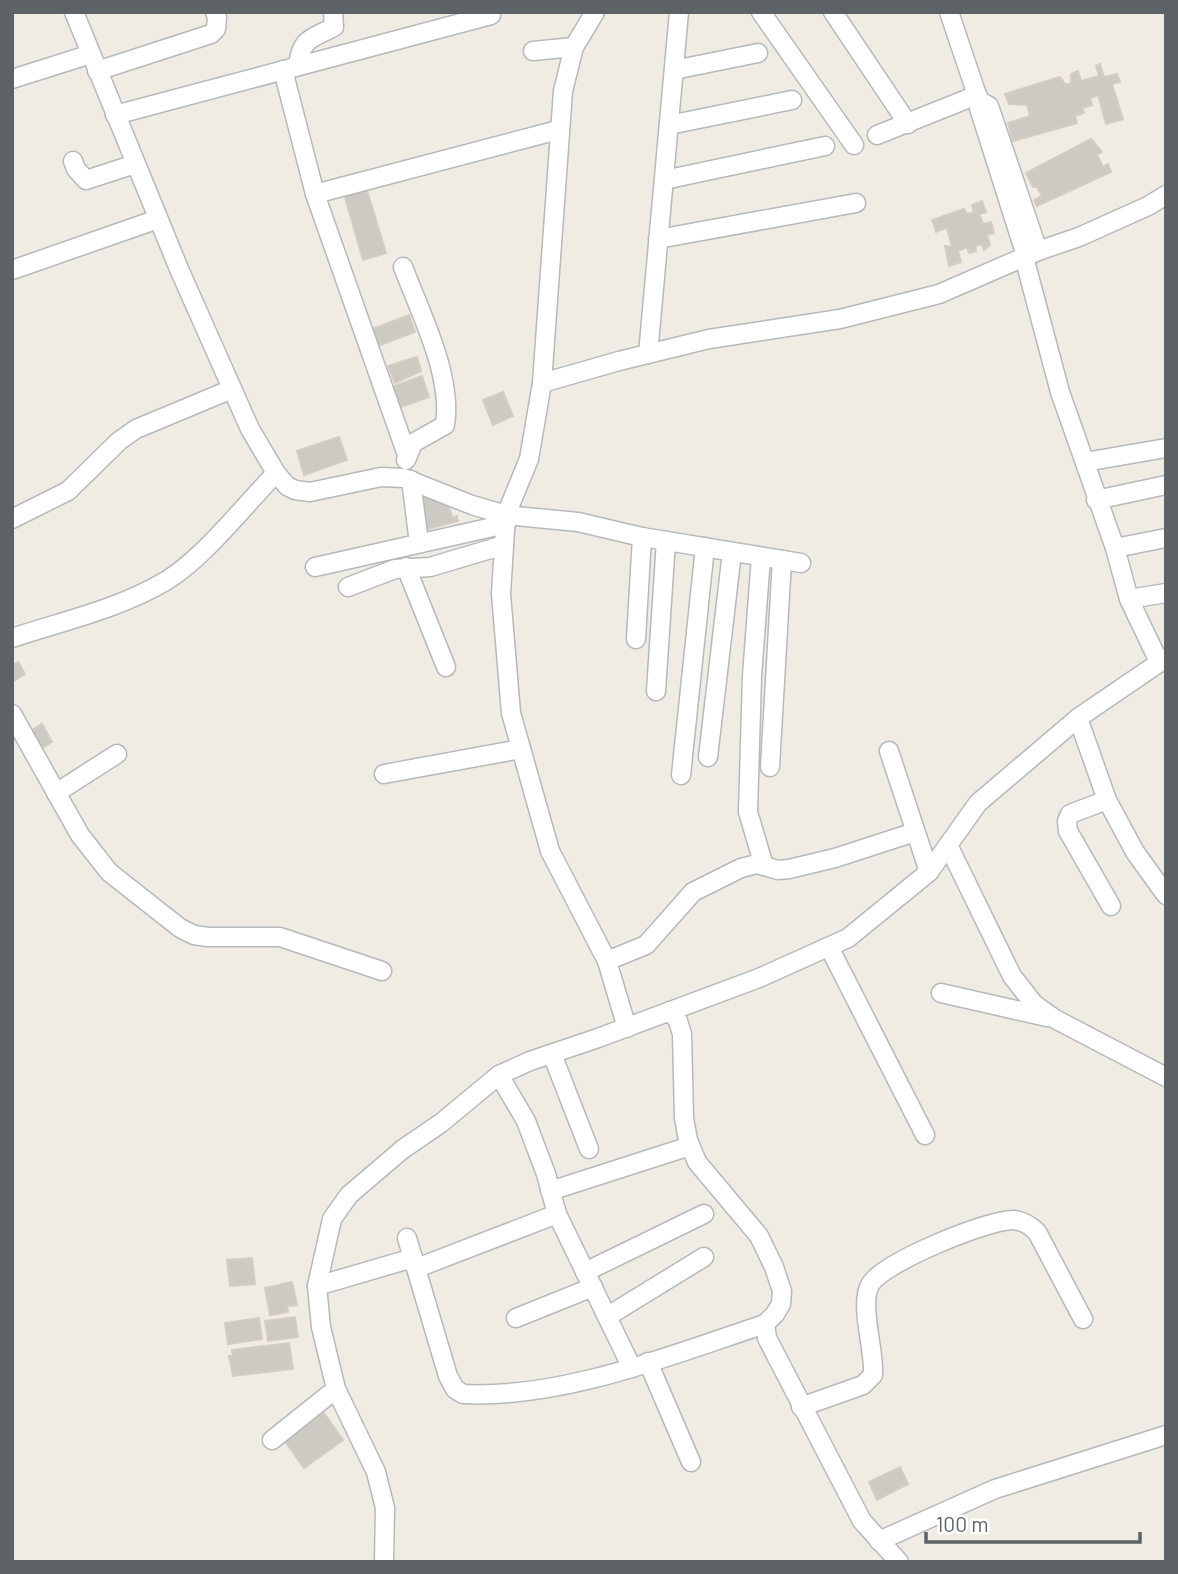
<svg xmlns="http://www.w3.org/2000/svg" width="1178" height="1574" viewBox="0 0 1178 1574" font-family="Barlow,sans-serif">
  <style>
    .building { fill: #cdc9c3; stroke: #d5ccc2; stroke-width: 2 }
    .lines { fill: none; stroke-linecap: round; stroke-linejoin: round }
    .minor-casing { stroke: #b5b9bc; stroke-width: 21 }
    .minor { stroke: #fff; stroke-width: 18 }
  </style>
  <rect width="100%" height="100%" fill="#f0ece4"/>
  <!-- building -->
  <g class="building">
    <path d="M1100,64l4,13 13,-3 3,8 -8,2 11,35 -17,5 -8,-29 -8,3 2,7 -10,3 2,5 -9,3 2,7 -64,18 -5,-18 22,-7 -3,-11 -18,-1 -4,-10 55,-17 5,7h6v-10l7,-3 3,10 18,-5 -3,-10z"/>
    <path d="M1091,139l11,13 -5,3 6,12 5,-3 3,8 -74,34 -3,-6 8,-4 -5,-9h-4l-7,-14z"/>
    <path d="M365,184l21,69 -23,7 -20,-70z"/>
    <path d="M982,201l4,11 -7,2 4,10 8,-2 3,11 -7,2 3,10 -6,5 -2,-6 -7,2 1,5 -7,2 -2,-6 -9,4 3,11 -12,4 -4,-20 7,1 -5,-19 -11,4 -4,-12 32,-11 3,5 7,-2 -2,-7z"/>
    <path d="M409,315l6,17 -37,14 -6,-17z"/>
    <path d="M417,357l4,14 -26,12 -7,-17z"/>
    <path d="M422,376l7,21 -33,12 -8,-21z"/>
    <path d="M503,392l10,24 -20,9 -10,-25z"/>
    <path d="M339,437l8,23 -43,15 -7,-24z"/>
    <path d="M423,493l25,13 5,12 4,-2 1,5 -34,9 -9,-32z"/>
    <path d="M18,662l7,12 -13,8v-17z"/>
    <path d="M42,724l10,18 -17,10 -10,-18z"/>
    <path d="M252,1258l3,26 -25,2 -3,-26z"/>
    <path d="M292,1282l5,23 -10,1 1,6 -18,3 -5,-27z"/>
    <path d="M295,1317l3,20 -30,4 -3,-20z"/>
    <path d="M259,1318l3,21 -34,5 -3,-21z"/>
    <path d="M289,1343l4,26 -60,7 -4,-20h4l-1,-6z"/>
    <path d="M324,1413l19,27 -39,28 -19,-27z"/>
    <path d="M900,1467l8,17 -31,16 -8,-18z"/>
  </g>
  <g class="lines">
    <defs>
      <g id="minor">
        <path d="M74,12l105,257 71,160 26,44 11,13 8,4 15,2 71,-15 23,1 68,27 34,10 72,7 64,15 159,26"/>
        <path d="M595,12l-21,35 -11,44 -21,292 -13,76 -23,56 -5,79 10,119 39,138 57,110 20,67"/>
        <path d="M761,12l93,133"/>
        <path d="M833,12l75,112"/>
        <path d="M949,12l28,83 4,7 8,4 49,145"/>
        <path d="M533,51l41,-4"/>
        <path d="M298,66c3,-28 13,-27 36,-39l-1,-15"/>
        <path d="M283,70l32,124 92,261"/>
        <path d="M674,70l84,-17"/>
        <path d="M97,71l114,-37 5,-5 1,-12 -2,-5"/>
        <path d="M12,79l79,-25"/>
        <path d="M979,108l47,148"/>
        <path d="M115,115l376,-100"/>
        <path d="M669,125l123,-25"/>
        <path d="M877,135l100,-40"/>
        <path d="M73,161l3,8 10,11 49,-16"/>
        <path d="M664,180l161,-34"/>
        <path d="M315,194l243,-64"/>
        <path d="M658,239l198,-36"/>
        <path d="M1024,257l36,135 55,156 14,51 30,63"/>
        <path d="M403,267c17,45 50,109 42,158l-32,18 -7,17"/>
        <path d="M12,270l146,-51"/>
        <path d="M648,354l31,-342"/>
        <path d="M542,383l77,-22 90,-22 131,-20 99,-25 99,-43 41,-14 69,-31 18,-11"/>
        <path d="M1085,462l81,-14"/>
        <path d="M411,480l8,63"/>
        <path d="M1096,500l70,-15"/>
        <path d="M12,519l56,-28 51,-50 17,-12 96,-40"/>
        <path d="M1115,548l51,-10"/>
        <path d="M761,557l-9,119 -4,136 16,54"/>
        <path d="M315,567l191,-43"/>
        <path d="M406,567l40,100"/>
        <path d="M348,587l47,-18 35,-2 74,-22"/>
        <path d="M1129,599l37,-6"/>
        <path d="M12,638c51,-17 106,-29 152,-56 38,-22 80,-76 112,-109"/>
        <path d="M636,639l6,-102"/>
        <path d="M656,691l10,-150"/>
        <path d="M12,714l68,121 29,37 71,56 14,7 14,2h72l102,34"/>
        <path d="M1078,718l29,82 28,52 31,43"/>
        <path d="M889,751l40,121"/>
        <path d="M708,757l24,-205"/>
        <path d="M770,767l12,-207"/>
        <path d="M384,774l137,-25"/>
        <path d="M681,775l24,-228"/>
        <path d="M56,793l61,-39"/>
        <path d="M1107,800l-37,14 -3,7 1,10 43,75"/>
        <path d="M948,845l64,131 22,28 21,15 111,58"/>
        <path d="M829,947l96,188"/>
        <path d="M607,961l39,-16 47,-53 48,-24 16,-4 21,6 11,-1 46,-11 80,-26"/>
        <path d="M941,993l106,24"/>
        <path d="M670,1011l8,10 4,13 2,84 4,22 9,22 62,74 15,31 8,24 -1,13 -6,10 -10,10 2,14 95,183 37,41"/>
        <path d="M552,1054l37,95"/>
        <path d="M499,1075l27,46 20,53 11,40 75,154"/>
        <path d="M550,1191l140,-45"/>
        <path d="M407,1238l41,138 7,13 8,5c100,5 208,-39 302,-70"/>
        <path d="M417,1268l140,-54"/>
        <path d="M585,1272l119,-58"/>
        <path d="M317,1286l96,-28"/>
        <path d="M608,1316l96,-59"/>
        <path d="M516,1318l77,-31"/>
        <path d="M648,1362l43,100"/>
        <path d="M801,1407l62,-22 10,-10c2,-24 -14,-70 -3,-90 11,-22 119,-66 144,-65 10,1 16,5 23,12l46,87"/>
        <path d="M272,1440l64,-51"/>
        <path d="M879,1541l116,-52 171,-54"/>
        <path d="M384,1562l1,-54 -9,-36 -40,-83 -15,-62 -4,-41 15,-67 17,-24 54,-46 38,-26 58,-48 31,-14 68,-23 161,-60 89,-40 81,-66 49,-69 100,-85 88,-60"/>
      </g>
    </defs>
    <!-- minor casing -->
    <use href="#minor" class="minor-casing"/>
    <!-- minor -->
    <use href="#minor" class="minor"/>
  </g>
  <!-- border -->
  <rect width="1178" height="1574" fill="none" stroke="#5c6266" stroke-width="28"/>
  <!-- scale -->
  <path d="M926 1532v10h214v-10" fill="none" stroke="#5c6266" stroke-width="3.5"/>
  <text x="936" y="1532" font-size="21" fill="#5c6266" stroke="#ffffff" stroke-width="5" paint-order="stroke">100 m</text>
</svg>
